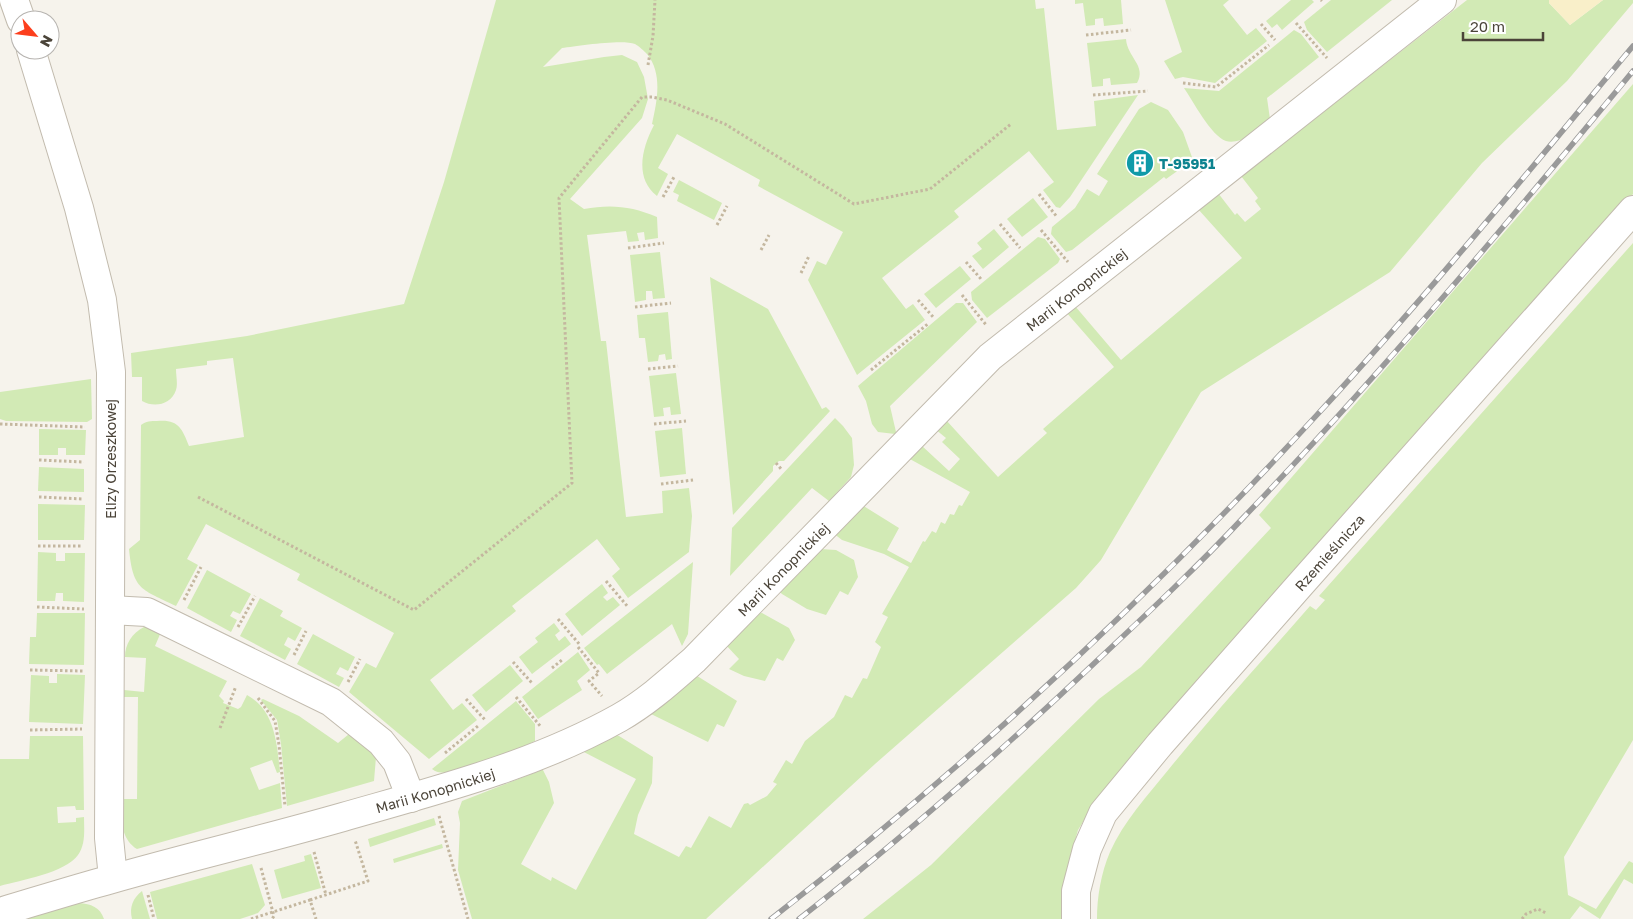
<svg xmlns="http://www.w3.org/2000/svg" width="1633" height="919" viewBox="0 0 1633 919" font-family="'Golos Text',sans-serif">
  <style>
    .green { fill: #d2eab5 }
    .sand { fill: #f9efc9 }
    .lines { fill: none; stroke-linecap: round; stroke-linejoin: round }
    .minor-casing { stroke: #c2bbae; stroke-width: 30 }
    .path { stroke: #c4b79f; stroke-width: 3; stroke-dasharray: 2.5 2.5; stroke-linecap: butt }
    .minor { stroke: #fff; stroke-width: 28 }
    .rail-casing { stroke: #9a9a9a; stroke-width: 5.5 }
    .rail { stroke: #fff; stroke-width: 4; stroke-dasharray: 11; stroke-linecap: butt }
    .labels { text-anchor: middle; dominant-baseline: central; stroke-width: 4.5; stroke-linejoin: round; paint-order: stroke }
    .culture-label { font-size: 14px; font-weight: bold; fill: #0d838f; stroke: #fff; text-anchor: start }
    .street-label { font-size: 14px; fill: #4b4439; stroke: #fff }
  </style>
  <rect width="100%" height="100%" fill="#f6f3ec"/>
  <!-- green -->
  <g class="green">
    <path d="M496,0h539l1,9 8,-1 13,122 39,-4 -2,-25 44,-6 -68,102 -10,11 -4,-1 -13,-17 11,-8 -25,-31 -75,60 5,6 -77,61 24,31 7,-5 12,16 -68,55 -49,-95 9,-19 9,4 17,-33 -85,-46 2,-6 -83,-46 -19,34 10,6 -11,22c-23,-18 -15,-48 -3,-71l-2,-1c5,-23 11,-50 -5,-70 -3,-3 -8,-8 -12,-10 -13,-5 -57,2 -73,4l-19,19 61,-10 18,-2 15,7 7,15 4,22 -6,19 -72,81 14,10c26,-5 48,-3 73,8l1,21 -13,2 -1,-8 -7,1 2,8 -11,1 -2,-11 -39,4 14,106h5l20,176 37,-4 -1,-22 27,-3 3,28 -3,36 -61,46 -16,-22 8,-7 -23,-30 -85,67 4,5 -86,69 23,30 9,-7 15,17 -48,39 -80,-67 17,-29 10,5 18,-35 -97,-53 3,-6 -94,-50 -19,35 11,6 -22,41c-34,-17 -43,-15 -47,-57l11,-9 1,-115c5,-4 10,-4 16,-4 21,-2 25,7 32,25l55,-9 -11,-79 -26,3v4l-31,4c0,7 2,15 0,21 -5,15 -22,18 -34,11v-24h-10l-1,-24 116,-17 157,-32 40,-122z"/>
    <path d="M1075,0h46l2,24 -19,2 -1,-8 -8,1v6l-9,1 -3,-23 -8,1z"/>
    <path d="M1165,0h64l-6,5 24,30 9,-7 11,13 -52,42 -32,-6 -8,2 -11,-18 18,-9z"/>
    <path d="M1291,0h21l2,2 -32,28 -5,-6 -5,4 -6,-7z"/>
    <path d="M1331,0h61l-65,52 -20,-22 -3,-8z"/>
    <path d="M1467,0h82v3l21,22 33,-25h30v3l-66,78 -85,82 -92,109 -189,120 -100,168 -25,28 -201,176 -169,155h-234l-14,-49 2,-47 -2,-11 4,-11 77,-30 3,-3 7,14 5,21 -33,61 30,17 1,-4 24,13 60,-111 -56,-29 32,-17 7,3 34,21 -1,26 -14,32 -4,19 45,23 7,-11 5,2 18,-32 22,12 13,-24 4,-1 2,2 17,-9 10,-12 -4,-2 13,-22 6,4 13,-23 29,-24 11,-22 7,3 11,-20 4,1 14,-32 -6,-5 13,-25 -6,-3 27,-47 -25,-13 -42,-14 -9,-7 29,-28 37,23 -12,22 24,13 12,-22 2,1 7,-11 4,2 5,-11 4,2 5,-10 4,1 5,-10 3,1 8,-14 -62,-34 13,-13 28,26 11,-12 -18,-17 4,-4 -11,-9 11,-9 52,57 49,-44 -4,-4 71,-62 -48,-55 9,-6 46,54 121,-102 -44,-49 20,-16 17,22 2,-2 8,9 16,-13 -6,-8 3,-3 -17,-22z"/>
    <path d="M1294,30l7,4 18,23 -52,41 3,21c-7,6 -14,14 -21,18 -7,3 -16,6 -23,4 -15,-5 -33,-40 -42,-53l35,3z"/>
    <path d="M1126,39c1,18 21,27 11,44l-26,2 -1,-7 -7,1v7l-11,1 -5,-44z"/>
    <path d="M1633,84v110l-533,600 -22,36 -15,54 -2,35h-198l68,-54 168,-166 42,-32 130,-139 -12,-13z"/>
    <path d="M1151,102l17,8 15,22 10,28 -27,19 -2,-2 -92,73 -6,2 -15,-18 1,-7 23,-19 12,-19 12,7 9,-15 -11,-7 42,-65z"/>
    <path d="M679,180l43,23 -8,17 -37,-19 2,-6 -6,-3z"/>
    <path d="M1033,198l15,19 -26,20 -15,-18z"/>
    <path d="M994,229l15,18 -26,22 -11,-13 10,-7 -5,-6z"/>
    <path d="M1038,237l7,2 15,20 -2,4 -71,55 -15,-18 -1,-8z"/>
    <path d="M1633,243v497l-69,117 4,38 28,14 33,-48 4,2v21l-9,-5 -24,40 -20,-13 -10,13h-473c0,-22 4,-46 13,-67 13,-30 38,-57 59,-83 45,-56 94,-109 141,-163l6,4 9,-10 -6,-4z"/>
    <path d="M660,252l5,46 -12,1 -1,-8h-6v9l-11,2 -5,-47z"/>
    <path d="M960,266l11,13 -35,29 -12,-14z"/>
    <path d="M710,277l58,32 54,100 4,-2 4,4 -46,50h-5l-6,5v5l-40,44z"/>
    <path d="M956,303h7l14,19 -87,84 6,26 -1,2 -17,-2 -6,-8 -6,-23 -8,-15z"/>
    <path d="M668,312l4,47 -6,1 -1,-6 -6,1 -1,6 -10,1 -3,-24h-6l-2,-23z"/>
    <path d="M676,373l5,41 -10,1 -1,-8 -7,1 1,8 -10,1 -5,-41z"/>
    <path d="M91,379l1,40 -5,3 -81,-1 -6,-2v-27z"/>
    <path d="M835,418l8,8 9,12 2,27 -3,12 -22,24 -17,-13 -82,88 2,-48z"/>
    <path d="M682,428l4,46 -26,3 -5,-46z"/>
    <path d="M39,429l47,1 -1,25h-19v-7h-8v7h-19z"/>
    <path d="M39,467l45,2v23l-46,-1z"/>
    <path d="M38,504l47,1 -1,35h-46z"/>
    <path d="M820,549l16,1 18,10 4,17 -10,18 -8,-4 -14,24 -19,-6 -25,-15 -3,-3z"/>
    <path d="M38,552l18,1v8h9v-8h20l-1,49 -21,-1v-8h-7l-1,8h-18z"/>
    <path d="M693,562l-5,72 -6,12 -10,-22 -65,50 -8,-10 -2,1 -13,-17z"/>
    <path d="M207,570l44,24 -11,20 -7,-3 -3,5 7,4 -6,12 -44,-24z"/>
    <path d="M602,584l6,9 -5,4 4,4 6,-4 7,8 -38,31 -17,-22z"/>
    <path d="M260,598l23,13 -3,5 22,12 -7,13 -7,-4 -4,8 7,4 -6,11 -45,-24z"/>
    <path d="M37,613h48l-1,52 -55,-1 1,-27h6z"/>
    <path d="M762,613l27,15 6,12 -12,21 -6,-3 -12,23 -21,-5 -15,-7 10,-10 -14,-15 29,-30z"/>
    <path d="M554,623l6,8 -5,4 4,6 6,-5 6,8 -39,30 -13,-17 19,-15 -3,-4z"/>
    <path d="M144,627h7l10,5 -6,14 72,35 -8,15 5,5 -1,2 15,6 3,-2 6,-12c28,15 30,49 33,77l-3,1 -5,-13 -22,8 9,22 21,-7 2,25 -145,41c-18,-12 -15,-31 -15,-50h15l1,-102h-15l-3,-4 4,-3 20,2 2,-34 -21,-1c0,-13 7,-24 19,-30z"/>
    <path d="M313,634l42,23 -7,14 -8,-4 -4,7 8,4 -5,9 -42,-23z"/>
    <path d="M578,652l12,18 -13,11 5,9 -44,29 -16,-22z"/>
    <path d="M510,665l13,16 -37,31 -14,-17z"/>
    <path d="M57,674l28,1 -2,49 -54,-2 2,-47 18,1v7h8z"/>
    <path d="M694,674l43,27 -13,26 -7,-3 -9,18 -57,-28 19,-16z"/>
    <path d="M263,699l36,17 39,27 16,-13 22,27 -2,24 -87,25 -6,-62 -4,-24 -16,-20z"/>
    <path d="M516,701l19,23v17c-19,9 -86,43 -103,28z"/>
    <path d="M30,736h53l1,74h-8l-1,-4 -18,1 1,16 18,-1v-4l8,-1c0,12 2,27 -6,38 -13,18 -57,25 -78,31v-127h29z"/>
    <path d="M434,818l2,7 -66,22 -2,-8z"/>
    <path d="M442,844l1,4 -49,15 -1,-4z"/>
    <path d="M311,854l10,34 -39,11 -8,-29 31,-9 -1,-5z"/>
    <path d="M252,864l13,41 -7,8 -18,6h-83l-7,-27z"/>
    <path d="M142,891l8,28h-18c-3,-12 1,-21 10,-28z"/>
    <path d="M79,903c12,1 21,4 25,16h-80z"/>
  </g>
  <!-- sand -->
  <path class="sand" d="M1549,0h54l-33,25 -21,-22z"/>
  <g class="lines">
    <defs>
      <g id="minor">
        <path d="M14,0l7,20"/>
        <path d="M31,50l48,158 23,92 9,72 -2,466 4,40"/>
        <path d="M110,610l37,2 184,90 50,40 16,20 14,36"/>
        <path id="s1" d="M0,912c37,-11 75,-23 112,-33 77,-22 154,-40 231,-62 94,-27 190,-51 276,-99 28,-16 51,-37 75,-58l296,-303 452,-357"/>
        <path id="s2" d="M1076,919v-28l11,-42 16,-36 57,-69 139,-158 334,-376"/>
      </g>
    </defs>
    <!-- minor casing -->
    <use href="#minor" class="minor-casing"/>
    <!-- path -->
    <g class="path">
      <path d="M1321,0l1,1"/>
      <path d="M1296,23l31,35"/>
      <path d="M1261,24l14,16"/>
      <path d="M1086,35l45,-5"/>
      <path d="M648,65l5,-29 2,-36"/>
      <path d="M1183,83l33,4 53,-42"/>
      <path d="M1093,95l55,-4"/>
      <path d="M1039,194l18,23"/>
      <path d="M663,197l11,-20"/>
      <path d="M1000,224l20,24"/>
      <path d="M717,225l10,-19"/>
      <path d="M1041,230l27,32"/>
      <path d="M628,248l36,-5"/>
      <path d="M761,250l8,-15"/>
      <path d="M966,262l15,17"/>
      <path d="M801,273l8,-17"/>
      <path d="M962,295l25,31"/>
      <path d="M918,300l16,18"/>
      <path d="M635,307l36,-4"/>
      <path d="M648,369l30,-3"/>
      <path d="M871,370l58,-47"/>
      <path d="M0,424l85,3"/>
      <path d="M654,424l32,-3"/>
      <path d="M39,460l45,2"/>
      <path d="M776,463l6,7"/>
      <path d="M661,484l32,-4"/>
      <path d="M39,497l44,2"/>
      <path d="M198,497l216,113 158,-127 -13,-285 83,-101h10l15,3 58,24 129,80 76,-15 81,-65"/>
      <path d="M38,546h44"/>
      <path d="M606,581l22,26"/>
      <path d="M184,600l17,-33"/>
      <path d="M37,607l47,2"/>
      <path d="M558,619l22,26"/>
      <path d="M238,627l17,-31"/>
      <path d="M578,647l21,26 -10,8 13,15"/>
      <path d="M294,655l12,-24"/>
      <path d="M513,662l19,21"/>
      <path d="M552,668l10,-8"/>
      <path d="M30,670l53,1"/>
      <path d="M348,682l12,-23"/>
      <path d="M516,697l25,30"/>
      <path d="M258,698l17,23 4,24 6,61"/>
      <path d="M466,699l20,22"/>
      <path d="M220,728l16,-42"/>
      <path d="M30,730l52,-1"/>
      <path d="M445,753l33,-27"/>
      <path d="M439,816l29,103"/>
      <path d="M314,852l12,43"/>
      <path d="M261,868l13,48 -2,3"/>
      <path d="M148,895l6,24"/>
      <path d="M310,900l58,-19 -13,-41"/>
      <path d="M251,919l59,-19 6,19"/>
      <path d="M1522,919l4,-5 12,-5 8,4"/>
    </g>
    <!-- minor -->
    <use href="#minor" class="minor"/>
    <defs>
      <g id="rail">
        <path d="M771,919c195,-152 377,-320 544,-502 111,-120 214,-246 318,-371"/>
        <path d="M799,919c105,-82 206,-171 303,-263 48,-45 96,-90 141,-138 137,-143 264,-294 390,-447"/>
      </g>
    </defs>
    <!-- rail casing -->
    <use href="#rail" class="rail-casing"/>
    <!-- rail -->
    <use href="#rail" class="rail"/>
  </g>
  <!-- icons -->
  <defs>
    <symbol id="building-disc" viewBox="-11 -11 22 22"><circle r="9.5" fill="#0f9aa8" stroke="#fff"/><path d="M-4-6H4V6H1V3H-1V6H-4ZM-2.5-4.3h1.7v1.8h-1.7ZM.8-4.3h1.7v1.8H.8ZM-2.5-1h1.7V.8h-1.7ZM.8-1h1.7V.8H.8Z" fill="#fff"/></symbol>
  </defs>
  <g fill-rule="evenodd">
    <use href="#building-disc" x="1124" y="147" width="32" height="32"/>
  </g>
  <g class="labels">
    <!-- culture labels -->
    <g class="culture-label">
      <text x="1159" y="163">T-95951</text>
    </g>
    <!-- street labels -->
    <g class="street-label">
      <text stroke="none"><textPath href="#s1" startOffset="1278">Marii Konopnickiej</textPath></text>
      <text transform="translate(110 459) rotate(-90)">Elizy Orzeszkowej</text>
      <text stroke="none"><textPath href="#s2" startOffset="456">Rzemieślnicza</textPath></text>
      <text stroke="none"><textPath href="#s1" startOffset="872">Marii Konopnickiej</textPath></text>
      <text stroke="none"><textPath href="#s1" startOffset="452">Marii Konopnickiej</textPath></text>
    </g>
  </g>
  <!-- north arrow -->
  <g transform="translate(35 35) rotate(118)"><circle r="24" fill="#ffffff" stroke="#b7b4b0"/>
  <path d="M0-4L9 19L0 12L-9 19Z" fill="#fc3f1d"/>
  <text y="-8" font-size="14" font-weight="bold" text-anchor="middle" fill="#4b4439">N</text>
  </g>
  <!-- scale -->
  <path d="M1463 32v8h80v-8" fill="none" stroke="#4b4439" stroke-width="2.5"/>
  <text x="1470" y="32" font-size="15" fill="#4b4439" stroke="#ffffff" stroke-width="4" paint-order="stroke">20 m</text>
</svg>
